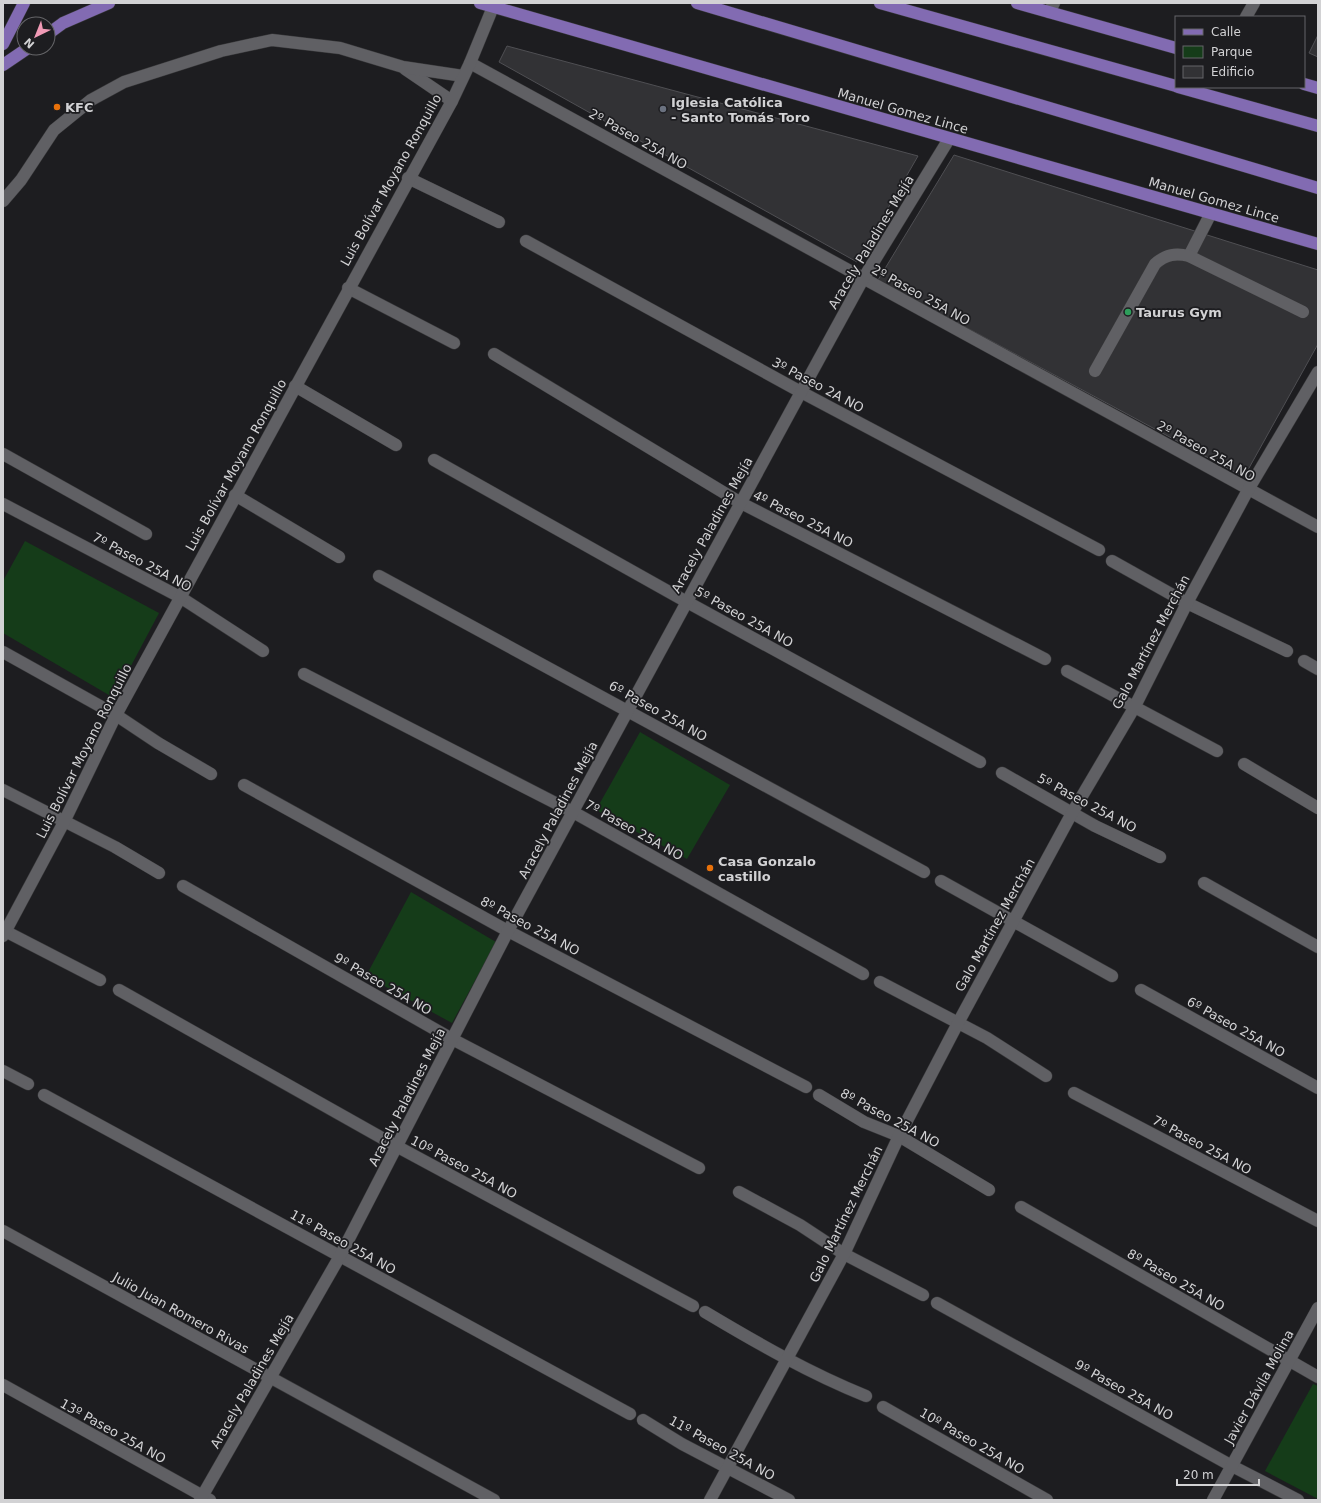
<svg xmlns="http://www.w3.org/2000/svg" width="1321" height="1503" viewBox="0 0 1321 1503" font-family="'DejaVu Sans',sans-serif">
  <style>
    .green { fill: #153c19 }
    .building { fill: #323235; stroke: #4f4f53 }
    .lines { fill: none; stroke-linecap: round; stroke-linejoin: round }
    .minor-casing { stroke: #38383a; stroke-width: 13 }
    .major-casing { stroke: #38383a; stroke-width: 13 }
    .minor { stroke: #606064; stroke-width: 12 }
    .major { stroke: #826bb2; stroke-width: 12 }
    .food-dot { fill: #e8710a; stroke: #1d1d20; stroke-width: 1.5 }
    .worship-dot { fill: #6b7280; stroke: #1d1d20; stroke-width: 1.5 }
    .leisure-dot { fill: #2e9e5b; stroke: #1d1d20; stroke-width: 1.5 }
    .labels { text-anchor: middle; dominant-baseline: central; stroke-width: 3.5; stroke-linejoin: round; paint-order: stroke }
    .poi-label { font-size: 13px; font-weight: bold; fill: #d2d2d4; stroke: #1d1d20; text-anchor: start }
    .street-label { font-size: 13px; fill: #d2d2d4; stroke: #1d1d20 }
  </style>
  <rect width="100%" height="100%" fill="#1d1d20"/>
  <!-- green -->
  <g class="green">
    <path d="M25,541l134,72 -45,85 -111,-65v-52z"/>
    <path d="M640,732l90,53 -43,74 -91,-49z"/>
    <path d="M411,892l85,50 -44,81 -86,-47z"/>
    <path d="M1313,1384l5,2v113l-53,-28z"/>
  </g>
  <!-- building -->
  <g class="building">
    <path d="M1318,35v22l-9,-4z"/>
    <path d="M507,46l411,110 -61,106 -358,-200z"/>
    <path d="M954,155l364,115v74l-74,133 -366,-197z"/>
  </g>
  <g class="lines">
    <defs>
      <g id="minor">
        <path d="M1049,12l5,-9"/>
        <path d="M1246,17l8,-14"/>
        <path d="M470,63l848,464"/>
        <path d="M405,69l47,32"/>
        <path d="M408,178l91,44"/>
        <path d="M3,201l18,-21 33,-50 37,-30 33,-18 97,-31 51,-11 68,8 63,19 60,9"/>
        <path d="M526,241l275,151 298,158"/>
        <path d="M1189,256l22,-43"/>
        <path d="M348,288l106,55"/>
        <path d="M494,354l247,149 304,156"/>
        <path d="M1095,371l60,-107c11,-10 21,-11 34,-8l114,56"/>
        <path d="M295,386l101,59"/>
        <path d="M3,454l143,80"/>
        <path d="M434,460l253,142 293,160"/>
        <path d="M235,495l104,62"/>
        <path d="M3,504l177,93 83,54"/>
        <path d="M1112,561l75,42 100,48"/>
        <path d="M379,576l545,296"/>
        <path d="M3,652l113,63 42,28 53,31"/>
        <path d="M1304,661l14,8"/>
        <path d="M1067,671l150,80"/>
        <path d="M304,674l269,138 290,162"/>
        <path d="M1244,764l74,44"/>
        <path d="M1002,773l93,53 65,31"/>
        <path d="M244,785l264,146 298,156"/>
        <path d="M3,790l112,57 44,26"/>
        <path d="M941,881l171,95"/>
        <path d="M1204,883l114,64"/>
        <path d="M183,886l269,153 247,129"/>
        <path d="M3,930l97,50"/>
        <path d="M3,936l61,-114 52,-107 336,-614 18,-38 23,-56"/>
        <path d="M880,982l107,56 59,38"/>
        <path d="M119,990l279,157 295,159"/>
        <path d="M1141,990l177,98"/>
        <path d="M3,1071l25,13"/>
        <path d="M1074,1093l244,128"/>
        <path d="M44,1095l586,319"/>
        <path d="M819,1095l45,27 35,14 90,54"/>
        <path d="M739,1192l61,33 44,29 79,41"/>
        <path d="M1021,1207l297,170"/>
        <path d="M3,1231l491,269"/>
        <path d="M937,1303l295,163 66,34"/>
        <path d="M705,1312c52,31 104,61 161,84"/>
        <path d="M3,1385l207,115"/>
        <path d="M883,1407l164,93"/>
        <path d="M643,1420l39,24 107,56"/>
        <path d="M200,1500l140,-244 168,-325 293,-539 62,-113 86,-140"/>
        <path d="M710,1500l134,-246 55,-118 59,-113 114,-210 62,-105 53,-105 61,-113 70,-118"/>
        <path d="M1213,1500l105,-192"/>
      </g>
      <g id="major">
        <path d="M480,3l838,241"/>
        <path d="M697,3l621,185"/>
        <path d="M880,3l296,83"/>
        <path d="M1017,3l159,45"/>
        <path d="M48,34l15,-11 46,-20"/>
        <path d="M3,44l21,-41"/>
        <path d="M3,65l25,-17"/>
        <path d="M1304,84l14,4"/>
        <path d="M1178,87l140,39"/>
      </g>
    </defs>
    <!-- minor casing -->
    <use href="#minor" class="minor-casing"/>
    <!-- major casing -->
    <use href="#major" class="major-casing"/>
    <!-- minor -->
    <use href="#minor" class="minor"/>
    <!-- major -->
    <use href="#major" class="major"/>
  </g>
  <!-- markers -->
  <g class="food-dot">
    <circle cx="57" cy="107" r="4"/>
    <circle cx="710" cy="868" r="4"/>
  </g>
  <circle class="worship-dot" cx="663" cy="109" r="4"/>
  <circle class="leisure-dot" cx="1128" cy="312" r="4"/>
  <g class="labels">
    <!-- poi labels -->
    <g class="poi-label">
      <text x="671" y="102">Iglesia Católica<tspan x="671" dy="15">- Santo Tomás Toro</tspan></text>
      <text x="65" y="107">KFC</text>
      <text x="1136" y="312">Taurus Gym</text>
      <text x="718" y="861">Casa Gonzalo<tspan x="718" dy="15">castillo</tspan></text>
    </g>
    <!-- street labels -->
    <g class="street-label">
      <text transform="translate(903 111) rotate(16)">Manuel Gomez Lince</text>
      <text transform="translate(638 139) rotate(29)">2º Paseo 25A NO</text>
      <text transform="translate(391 180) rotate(-61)">Luis Bolívar Moyano Ronquillo</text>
      <text transform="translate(1214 200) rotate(16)">Manuel Gomez Lince</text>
      <text transform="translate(871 242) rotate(-59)">Aracely Paladines Mejía</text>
      <text transform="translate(921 295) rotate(29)">2º Paseo 25A NO</text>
      <text transform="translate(818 385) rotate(28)">3º Paseo 2A NO</text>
      <text transform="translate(1206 451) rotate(29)">2º Paseo 25A NO</text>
      <text transform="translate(236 465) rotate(-61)">Luis Bolívar Moyano Ronquillo</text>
      <text transform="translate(803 519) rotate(27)">4º Paseo 25A NO</text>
      <text transform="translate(712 525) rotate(-61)">Aracely Paladines Mejía</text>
      <text transform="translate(142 562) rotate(28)">7º Paseo 25A NO</text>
      <text transform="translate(744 617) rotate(29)">5º Paseo 25A NO</text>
      <text transform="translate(1151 642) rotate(-62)">Galo Martínez Merchán</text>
      <text transform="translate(658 711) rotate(29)">6º Paseo 25A NO</text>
      <text transform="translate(84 751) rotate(-63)">Luis Bolívar Moyano Ronquillo</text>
      <text transform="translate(1087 803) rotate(28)">5º Paseo 25A NO</text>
      <text transform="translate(558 810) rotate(-62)">Aracely Paladines Mejía</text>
      <text transform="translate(634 830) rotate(29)">7º Paseo 25A NO</text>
      <text transform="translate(995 925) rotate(-61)">Galo Martínez Merchán</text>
      <text transform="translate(530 926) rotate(28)">8º Paseo 25A NO</text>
      <text transform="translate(383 984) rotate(30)">9º Paseo 25A NO</text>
      <text transform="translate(1236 1027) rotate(29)">6º Paseo 25A NO</text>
      <text transform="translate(407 1097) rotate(-63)">Aracely Paladines Mejía</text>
      <text transform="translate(890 1118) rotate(28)">8º Paseo 25A NO</text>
      <text transform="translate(1202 1145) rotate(28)">7º Paseo 25A NO</text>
      <text transform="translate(464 1167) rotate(28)">10º Paseo 25A NO</text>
      <text transform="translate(846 1214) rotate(-64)">Galo Martínez Merchán</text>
      <text transform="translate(343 1242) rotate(29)">11º Paseo 25A NO</text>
      <text transform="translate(1176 1280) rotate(30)">8º Paseo 25A NO</text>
      <text transform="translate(181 1313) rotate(29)">Julio Juan Romero Rivas</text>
      <text transform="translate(252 1381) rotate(-60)">Aracely Paladines Mejía</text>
      <text transform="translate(1259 1387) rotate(-61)">Javier Dávila Molina</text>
      <text transform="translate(1124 1390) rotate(29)">9º Paseo 25A NO</text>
      <text transform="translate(113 1431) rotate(29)">13º Paseo 25A NO</text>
      <text transform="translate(972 1441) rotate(30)">10º Paseo 25A NO</text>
      <text transform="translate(722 1448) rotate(29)">11º Paseo 25A NO</text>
    </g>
  </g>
  <!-- border -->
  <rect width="1321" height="1503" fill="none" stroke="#d2d2d4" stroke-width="8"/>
  <!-- legend -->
  <rect x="1175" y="16" width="130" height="72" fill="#1d1d20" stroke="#656568"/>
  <rect x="1183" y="29" width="20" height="6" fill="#826bb2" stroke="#656568"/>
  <text x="1211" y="36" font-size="12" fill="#d2d2d4">Calle</text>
  <rect x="1183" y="46" width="20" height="12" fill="#153c19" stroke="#656568"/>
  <text x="1211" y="56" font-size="12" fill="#d2d2d4">Parque</text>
  <rect x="1183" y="66" width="20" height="12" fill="#323235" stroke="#656568"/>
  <text x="1211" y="76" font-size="12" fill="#d2d2d4">Edificio</text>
  <!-- north arrow -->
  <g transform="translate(36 36) rotate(223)"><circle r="19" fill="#1d1d20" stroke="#656568"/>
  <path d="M0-3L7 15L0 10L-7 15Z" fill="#f09ab5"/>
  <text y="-6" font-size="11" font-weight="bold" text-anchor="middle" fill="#d2d2d4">N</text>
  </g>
  <!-- scale -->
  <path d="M1177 1479v6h82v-6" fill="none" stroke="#d2d2d4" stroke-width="2"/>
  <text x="1183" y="1479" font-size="12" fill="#d2d2d4" stroke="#1d1d20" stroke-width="3" paint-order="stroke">20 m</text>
</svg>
